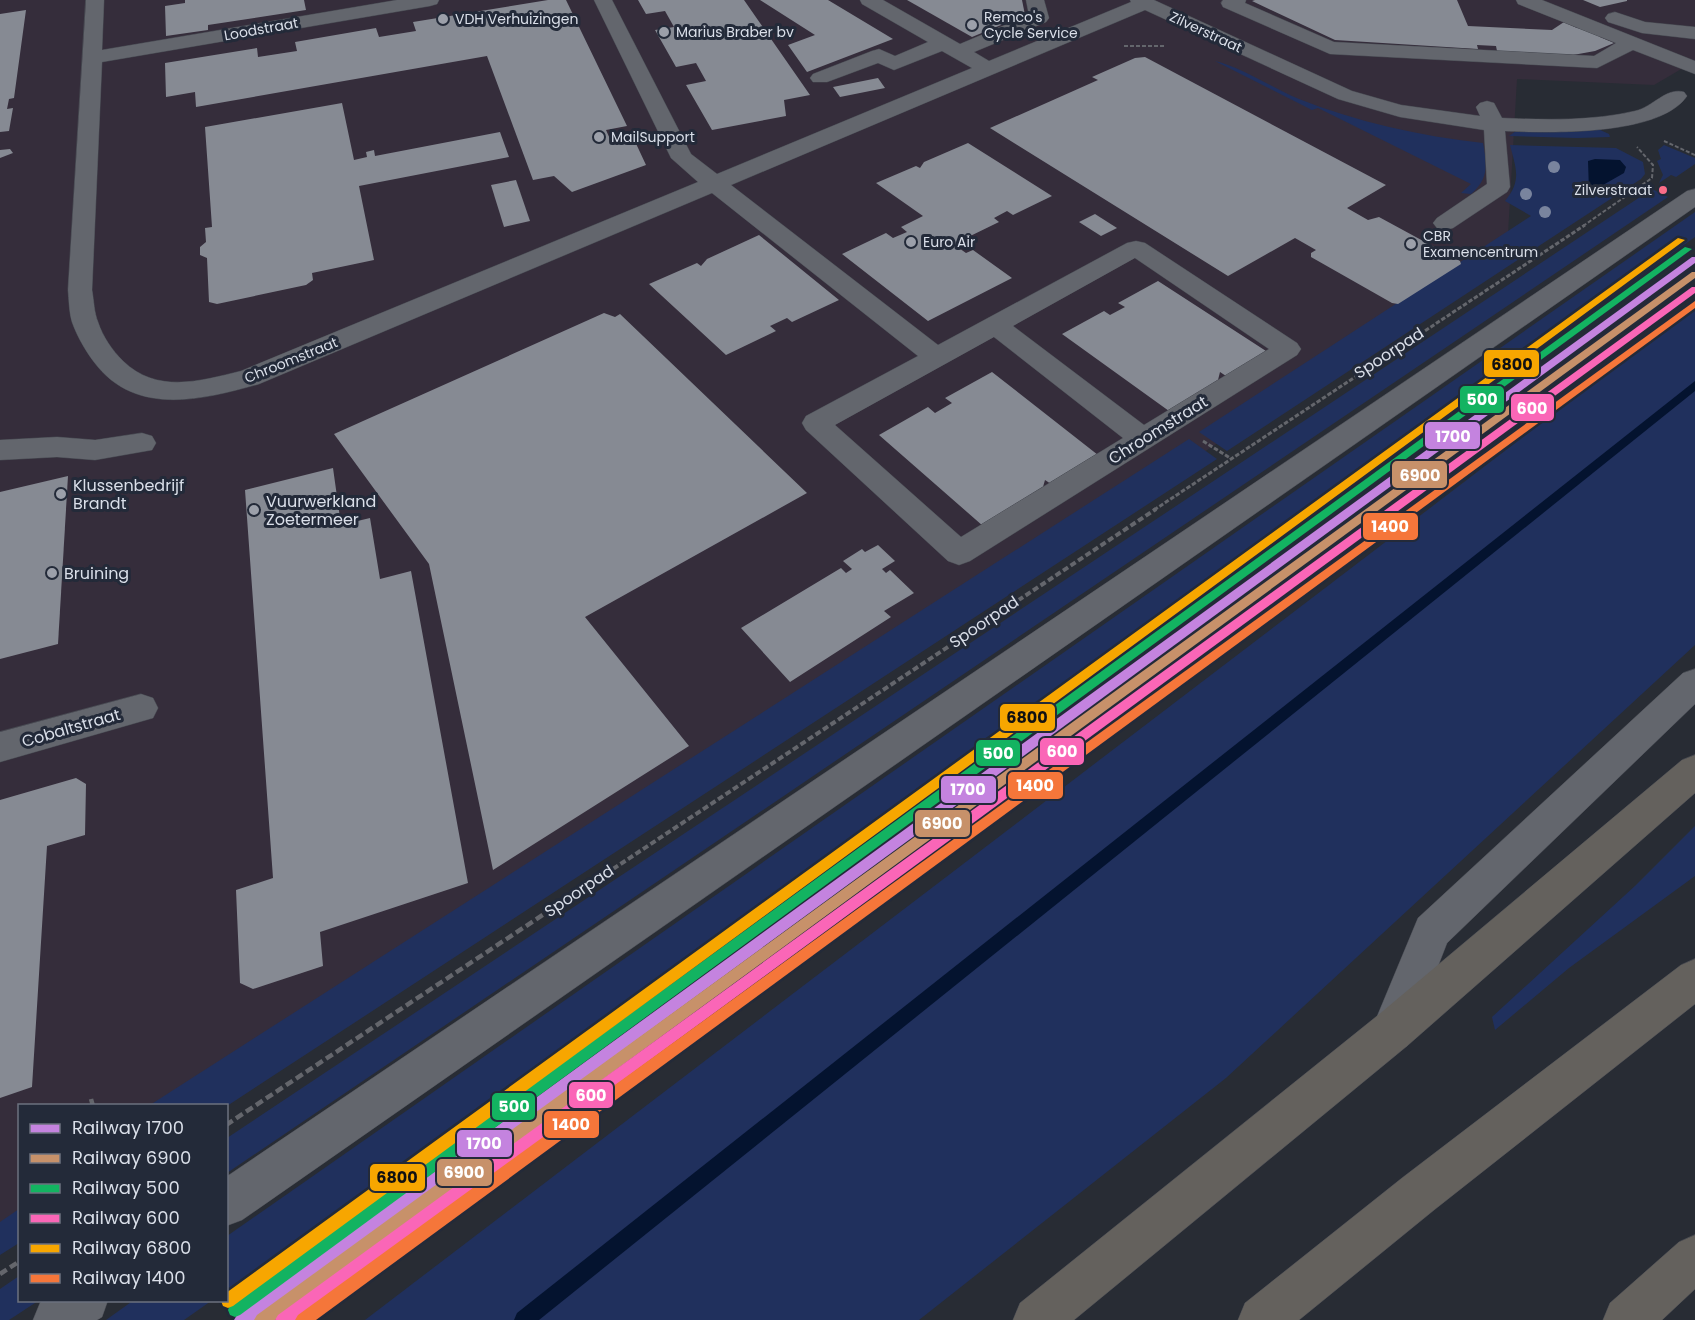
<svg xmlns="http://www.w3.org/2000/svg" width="1695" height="1320" viewBox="0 0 1695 1320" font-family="Poppins,sans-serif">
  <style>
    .industrial { fill: #352d3b }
    .green { fill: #20305d }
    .water { fill: #04132f }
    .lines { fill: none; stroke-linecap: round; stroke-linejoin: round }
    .stream { fill: #04132f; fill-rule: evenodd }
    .building { fill: #868a93 }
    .minor-casing { stroke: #464951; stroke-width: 1 }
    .highway-casing { stroke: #464951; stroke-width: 1 }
    .path-far3 { stroke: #64666c; stroke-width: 2; stroke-dasharray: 4 2; stroke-linecap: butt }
    .path-far2 { stroke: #64666c; stroke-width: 3; stroke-dasharray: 4.5 2; stroke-linecap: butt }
    .path-far1 { stroke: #64666c; stroke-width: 4; stroke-dasharray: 6 3; stroke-linecap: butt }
    .path { stroke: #64666c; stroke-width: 4.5; stroke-dasharray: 8 4; stroke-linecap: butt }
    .minor { fill: #63666d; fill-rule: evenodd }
    .highway { fill: #64615d; fill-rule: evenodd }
    .rail-1-casing { stroke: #232a39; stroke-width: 5 }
    .rail-2-casing { stroke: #232a39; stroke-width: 5 }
    .rail-3-casing { stroke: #232a39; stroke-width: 5 }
    .rail-4-casing { stroke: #232a39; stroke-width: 5 }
    .rail-5-casing { stroke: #232a39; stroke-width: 5 }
    .rail-6-casing { stroke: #232a39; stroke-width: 5 }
    .rail-1 { fill: #c483df; fill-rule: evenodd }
    .rail-2 { fill: #c7916a; fill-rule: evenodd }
    .rail-3 { fill: #13b361; fill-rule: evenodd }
    .rail-4 { fill: #fa66b7; fill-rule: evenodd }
    .rail-5 { fill: #f7a600; fill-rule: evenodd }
    .rail-6 { fill: #f5763a; fill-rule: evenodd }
    .tree { fill: #79849e }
    .poi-dot { fill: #9ca0aa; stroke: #232a39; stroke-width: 2 }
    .bus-dot { fill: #fb6d88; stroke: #232a39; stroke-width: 2 }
    .labels { text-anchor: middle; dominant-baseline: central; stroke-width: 6; stroke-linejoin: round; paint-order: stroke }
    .far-poi-label { font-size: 14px; fill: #dadfe9; stroke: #232a39; text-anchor: start }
    .far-street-label { font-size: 14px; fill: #dadfe9; stroke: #232a39 }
    .bus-label { font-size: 14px; fill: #dadfe9; stroke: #232a39; text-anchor: end }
    .street-label { font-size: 16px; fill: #dadfe9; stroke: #232a39 }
    .poi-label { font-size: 16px; fill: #dadfe9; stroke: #232a39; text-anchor: start }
    .line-badge { stroke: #232a39; stroke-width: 2 }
    .badge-label { font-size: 16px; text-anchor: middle; font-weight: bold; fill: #fff }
    .pale-badge-label { font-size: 16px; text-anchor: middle; font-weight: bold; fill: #111 }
  </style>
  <rect width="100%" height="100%" fill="#282c34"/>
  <!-- industrial -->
  <path class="industrial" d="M0,0h1695v61l-41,24 -137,-6 -10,172 -1043,692 -251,162 -193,1 -1,125 -19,13z"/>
  <!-- green -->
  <g class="green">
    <path d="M1215,61c26,6 57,27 84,38 58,23 121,37 184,44 4,21 6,36 -12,51l-10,-1 10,-9 -153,-76 -6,2z"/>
    <path d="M1598,129l11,5 1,3 -33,1 -68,-2 7,-5z"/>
    <path d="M1510,145l106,3 27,14 2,12 -4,5 -414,272 -28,-19 332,-216 -26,-15c17,-21 11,-32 5,-56z"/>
    <path d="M1664,145l31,13v6l-19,13 -5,-2 -12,8 4,-8 -6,-14 4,-2 -3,-9z"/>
    <path d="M1652,189l16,8 -1441,976v-35z"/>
    <path d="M1695,212v25l-1468,1053v-54z"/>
    <path d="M1695,306v339l-469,433 -307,242h-554z"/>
    <path d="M1189,439l28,20 -990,647 -77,-1z"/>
    <path d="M1695,826v50l-126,92 -74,62 -3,-13 144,-132z"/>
    <path d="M19,1209v34l-19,12v-33z"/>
    <path d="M19,1276l1,24 18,1 -29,19h-9v-31z"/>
    <path d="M134,1300h77v1l-27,19h-78z"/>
  </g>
  <!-- water -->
  <path class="water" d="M1595,159l25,1 6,7 -2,6 -21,12 -7,10 -7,-4 -1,-30z"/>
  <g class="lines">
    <!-- stream -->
    <path class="stream" d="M1695,381v10l-1156,929h-25l3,-7z"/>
  </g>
  <!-- building -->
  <g class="building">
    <path d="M185,0h119l2,10 -98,15v5l-42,6 -1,-30 20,-3z"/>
    <path d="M548,0h18l61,126 -21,4 4,9 22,-4 14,30 -74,27 -18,-16 -21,4 -46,-124 -291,51 -1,-15 -29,5 -1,-34 92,-15 1,9 39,-6 -2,-9 81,-14 3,9 37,-6 -3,-9z"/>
    <path d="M638,0h106l66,95 -26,5 2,16 -74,14 -26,-45 20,-4 -10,-18 -20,4 -21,-37 19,-3 -9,-16 -19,3z"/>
    <path d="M760,0h68l65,39 -86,33 -19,-27 27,-10z"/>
    <path d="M907,0h115l3,15 -53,22z"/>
    <path d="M1255,0h202l11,26 84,4 12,-8 13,6 20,2 3,7 14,6 -19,8 -22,4 -76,-4 -1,-5 -19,-1 1,4 -143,-9 -83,-39z"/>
    <path d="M1583,0h44v1l-27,6z"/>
    <path d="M26,10l-12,88 -5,1 -2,10 6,-1 -4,23 -9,1v-118z"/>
    <path d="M1145,57l241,128 -39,23 21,12 11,-3 81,44 1,3 -63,40 -6,-1 -81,-46v-4l5,-3 -21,-12 -67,38 -238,-148 108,-48 -6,-3 43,-19z"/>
    <path d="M878,78l7,10 -45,9 -7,-10z"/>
    <path d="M342,103l12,57 13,-3 -1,-5 8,-2 1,6 125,-24 9,25 -150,29 15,74 -62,13 1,7 -7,5 -89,19 -8,-2 -2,-44 -7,-3v-8l6,-5 -1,-14 7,-1 -7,-100z"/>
    <path d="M968,143l84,53 -39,19 -6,-4 -13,7 5,4 -39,19 2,2 -6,3 10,7 7,-3 39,28 -84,43 -86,-67 44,-21 7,5 14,-6 -6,-5 22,-11 -47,-33 40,-17 4,2 4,-6z"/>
    <path d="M10,149l3,4 -13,5v-8z"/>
    <path d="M516,180l14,41 -26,6 -13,-42z"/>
    <path d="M1095,214l22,14 -16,8 -22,-14z"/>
    <path d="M759,235l80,65 -47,22 -5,-4 -17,8 6,5 -50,24 -77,-71 48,-21 4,3 6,-7z"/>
    <path d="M1158,281l108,70 -40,25 -6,-4 -2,8 -49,31 -107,-77 42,-23 6,4 15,-8 -7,-4z"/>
    <path d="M604,313l11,4 5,-3 187,179 -222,124 104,129 -196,124 -64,-306 -95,-130z"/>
    <path d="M992,372l106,83 -47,29 -6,-4 -2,7 -60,39 -104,-91 49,-28 7,6 17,-10 -7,-5z"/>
    <path d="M333,468l8,57 29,-7 10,61 31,-8 57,312 -148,49 3,34 -70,23 -13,-6 -4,-93 37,-12 -28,-388z"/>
    <path d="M68,476l-10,168 -58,15v-167z"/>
    <path d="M878,545l17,16 -13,8 4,4 4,-3 24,23 -30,18 7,6 -101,65 -49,-54 100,-60 5,5 6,-4 -9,-8 19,-12 3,3z"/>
    <path d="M76,778l10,6 -1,51 -38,11 -15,241 -32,11v-298z"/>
  </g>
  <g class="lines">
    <defs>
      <g id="minor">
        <path d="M86,0h18l-2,50 295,-50h42l-2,4 -7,2 -328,56 -10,228c2,11 2,22 6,32 5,15 14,28 25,39 34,33 77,20 118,10l457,-189 -27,-24 -77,-158h18l79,154 26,20 255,-106 -30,-17 -48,19 -16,-7 -51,19h-14l-3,-4 3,-4 59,-23 7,-2 16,7 33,-14 -66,-38 -2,-4h23l77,44 69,-29 -3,-15h18l5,18 -3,4 -72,30 15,9 142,-59 -1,-2h24l198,91 49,14 79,11 -4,-9 4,-4 7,-2 7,2 8,15c43,2 91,3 133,-7 18,-4 31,-24 49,-19l3,4c-27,40 -137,37 -182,35l5,56 -3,5 -54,36 -8,2 -8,-2 -4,-5 4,-5 50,-34 -3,-54 -84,-13 -62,-18 -193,-89 -414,175 207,160 189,-102 9,-2 9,2 152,100 4,6 -4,6 -327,206 -11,4 -11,-4 -142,-131 -4,-7 4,-7 112,-60 -206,-163 -453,191c-57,16 -124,33 -165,-22 -9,-12 -17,-26 -22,-40 -3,-10 -3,-22 -4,-32zM1135,258l134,91 -125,76 -131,-99zM994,337l129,101 -162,99 -126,-112z"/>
        <path d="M1223,0h23l-1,3 89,39 260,14 22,-13 -98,-39 -2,-4h26l153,61v13l-62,-24 -36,18 -267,-14 -107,-47 -2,-4z"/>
        <path d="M1615,12l30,10 50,5v12l-53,-6 -34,-11 -3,-4 3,-4z"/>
        <path d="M1695,189v18l-1453,1013 -16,6v-49l1461,-986z"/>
        <path d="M142,433l10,3 4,7 -4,7 -57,10 -38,-3 -57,3v-20l57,-3 38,3z"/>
        <path d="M1695,669v35l-248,239 -40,103 -15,6 -15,-6 -6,-15 47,-113 265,-245z"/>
        <path d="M141,694l12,4 5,10 -5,10 -153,44v-30z"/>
        <path d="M44,1300h64l-6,17 -5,3h-64l7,-17z"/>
      </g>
      <g id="highway">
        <path d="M1695,755v38l-288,253 -333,274h-61l7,-17 357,-287 305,-256z"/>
        <path d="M1695,959v45l-261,206 -135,110h-61l7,-17 157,-125 279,-213z"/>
        <path d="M1695,1235v54l-33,31h-59l7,-17 69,-61z"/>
      </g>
    </defs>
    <!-- minor casing -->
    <use href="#minor" class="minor-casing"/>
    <!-- highway casing -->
    <use href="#highway" class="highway-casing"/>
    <!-- path-far3 -->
    <g class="path-far3">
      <path d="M1124,46h40"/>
      <path d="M1664,141l31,14"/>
      <path d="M1583,226l69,-48 1,-13 -16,-18"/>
    </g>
    <!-- path-far2 -->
    <g class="path-far2">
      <path d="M1203,441l27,17"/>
      <path d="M1154,510l431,-285"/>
    </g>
    <!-- path-far1 -->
    <path class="path-far1" d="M613,869l543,-360"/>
    <!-- path -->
    <g class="path">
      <path d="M91,1099l2,7"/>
      <path d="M226,1125l389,-258"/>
      <path d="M0,1274l20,-13"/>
    </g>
    <!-- minor -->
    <use href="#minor" class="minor"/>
    <!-- highway -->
    <use href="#highway" class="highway"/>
    <defs>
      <path id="rail-1" d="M1692,257h3v6l-1440,1057h-21l3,-5z"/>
      <path id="rail-2" d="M1692,272h3v6l-1420,1042h-21l3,-5z"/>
      <path id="rail-3" d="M1685,247l7,2 -1452,1066 -5,2 -5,-2 -2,-5 2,-5z"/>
      <path id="rail-4" d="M1692,287h3v6l-1399,1027h-21l3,-5z"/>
      <path id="rail-5" d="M1678,238l7,2 -1452,1066 -5,2 -5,-2 -2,-5 5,-1v-7z"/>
      <path id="rail-6" d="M1695,301v7l-1379,1012h-21l3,-5z"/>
    </defs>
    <!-- rail-1 casing -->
    <use href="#rail-1" class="rail-1-casing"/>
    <!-- rail-2 casing -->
    <use href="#rail-2" class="rail-2-casing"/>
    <!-- rail-3 casing -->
    <use href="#rail-3" class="rail-3-casing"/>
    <!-- rail-4 casing -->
    <use href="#rail-4" class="rail-4-casing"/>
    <!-- rail-5 casing -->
    <use href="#rail-5" class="rail-5-casing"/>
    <!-- rail-6 casing -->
    <use href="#rail-6" class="rail-6-casing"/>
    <!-- rail-1 -->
    <use href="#rail-1" class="rail-1"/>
    <!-- rail-2 -->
    <use href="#rail-2" class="rail-2"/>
    <!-- rail-3 -->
    <use href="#rail-3" class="rail-3"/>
    <!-- rail-4 -->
    <use href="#rail-4" class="rail-4"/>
    <!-- rail-5 -->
    <use href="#rail-5" class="rail-5"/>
    <!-- rail-6 -->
    <use href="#rail-6" class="rail-6"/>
  </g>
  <!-- trees -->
  <g class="tree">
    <circle cx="1554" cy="167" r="6"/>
    <circle cx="1526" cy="194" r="6"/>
    <circle cx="1545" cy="212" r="6"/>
  </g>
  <!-- markers -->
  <g class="poi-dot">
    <circle cx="443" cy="19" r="6"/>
    <circle cx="972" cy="25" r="6"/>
    <circle cx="664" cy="32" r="6"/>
    <circle cx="599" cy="137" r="6"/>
    <circle cx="911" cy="242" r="6"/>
    <circle cx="1411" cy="244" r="6"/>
    <circle cx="61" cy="494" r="6"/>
    <circle cx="254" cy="510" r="6"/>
    <circle cx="52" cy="573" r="6"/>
  </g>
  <circle class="bus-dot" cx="1663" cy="190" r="5"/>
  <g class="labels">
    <!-- far-poi labels -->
    <g class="far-poi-label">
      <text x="984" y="17">Remco's<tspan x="984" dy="16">Cycle Service</tspan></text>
      <text x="455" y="19">VDH Verhuizingen</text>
      <text x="676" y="32">Marius Braber bv</text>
      <text x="611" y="137">MailSupport</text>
      <text x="1423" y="236">CBR<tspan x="1423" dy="16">Examencentrum</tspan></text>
      <text x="923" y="242">Euro Air</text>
    </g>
    <!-- far-street labels -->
    <g class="far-street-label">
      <text transform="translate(261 29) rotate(-10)">Loodstraat</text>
      <text transform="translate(1206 32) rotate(25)">Zilverstraat</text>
      <text transform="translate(291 360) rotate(-22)">Chroomstraat</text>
    </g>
    <!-- bus labels -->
    <g class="bus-label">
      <text x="1652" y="190">Zilverstraat</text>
    </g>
    <!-- street labels -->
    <g class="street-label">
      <text transform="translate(1389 353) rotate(-33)">Spoorpad</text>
      <text transform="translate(1158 430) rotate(-32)">Chroomstraat</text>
      <text transform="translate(984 622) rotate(-34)">Spoorpad</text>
      <text transform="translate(71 728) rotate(-16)">Cobaltstraat</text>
      <text transform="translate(579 891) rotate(-34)">Spoorpad</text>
    </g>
    <!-- poi labels -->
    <g class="poi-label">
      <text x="73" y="485">Klussenbedrijf<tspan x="73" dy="18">Brandt</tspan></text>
      <text x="266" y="501">Vuurwerkland<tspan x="266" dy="18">Zoetermeer</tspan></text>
      <text x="64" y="573">Bruining</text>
    </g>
  </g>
  <g class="line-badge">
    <rect x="1483" y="349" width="57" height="29" rx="6" fill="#f7a600"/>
    <rect x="1459" y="385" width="46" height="29" rx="6" fill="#13b361"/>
    <rect x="1510" y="393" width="45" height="29" rx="6" fill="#fa66b7"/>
    <rect x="1424" y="421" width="57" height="29" rx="6" fill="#c483df"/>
    <rect x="1391" y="460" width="57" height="29" rx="6" fill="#c7916a"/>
    <rect x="1362" y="512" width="57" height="29" rx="6" fill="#f5763a"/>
    <rect x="999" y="703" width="57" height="29" rx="6" fill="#f7a600"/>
    <rect x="1039" y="737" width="46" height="29" rx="6" fill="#fa66b7"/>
    <rect x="975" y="739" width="46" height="28" rx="6" fill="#13b361"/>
    <rect x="1007" y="771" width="57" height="29" rx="6" fill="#f5763a"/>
    <rect x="940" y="775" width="57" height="29" rx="6" fill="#c483df"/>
    <rect x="914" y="809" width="57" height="29" rx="6" fill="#c7916a"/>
    <rect x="568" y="1081" width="46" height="28" rx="6" fill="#fa66b7"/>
    <rect x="491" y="1092" width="45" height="29" rx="6" fill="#13b361"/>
    <rect x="543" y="1110" width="57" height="29" rx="6" fill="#f5763a"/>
    <rect x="456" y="1129" width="57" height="29" rx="6" fill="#c483df"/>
    <rect x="436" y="1158" width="57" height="29" rx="6" fill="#c7916a"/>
    <rect x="369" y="1163" width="57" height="29" rx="6" fill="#f7a600"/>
  </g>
  <g class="badge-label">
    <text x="1482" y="405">500</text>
    <text x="1532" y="414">600</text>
    <text x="1453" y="442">1700</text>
    <text x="1420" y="481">6900</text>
    <text x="1390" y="532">1400</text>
    <text x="1062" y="757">600</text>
    <text x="998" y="759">500</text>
    <text x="1035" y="791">1400</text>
    <text x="968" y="795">1700</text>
    <text x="942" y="829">6900</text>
    <text x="591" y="1101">600</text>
    <text x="514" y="1112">500</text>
    <text x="571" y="1130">1400</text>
    <text x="484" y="1149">1700</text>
    <text x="464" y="1178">6900</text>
  </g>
  <g class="pale-badge-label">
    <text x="1512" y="370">6800</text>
    <text x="1027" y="723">6800</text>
    <text x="397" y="1183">6800</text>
  </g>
  <!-- legend -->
  <rect x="18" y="1104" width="210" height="198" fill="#232a39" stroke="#6c727f" stroke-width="1.5"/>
  <rect x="30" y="1124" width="30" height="9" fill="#c483df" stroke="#6c727f" stroke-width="1.5"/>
  <text x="72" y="1134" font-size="18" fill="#dadfe9">Railway 1700</text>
  <rect x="30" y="1154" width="30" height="9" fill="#c7916a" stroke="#6c727f" stroke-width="1.5"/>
  <text x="72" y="1164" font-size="18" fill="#dadfe9">Railway 6900</text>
  <rect x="30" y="1184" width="30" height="9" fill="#13b361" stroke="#6c727f" stroke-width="1.5"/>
  <text x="72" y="1194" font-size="18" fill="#dadfe9">Railway 500</text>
  <rect x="30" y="1214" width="30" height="9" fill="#fa66b7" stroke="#6c727f" stroke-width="1.5"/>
  <text x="72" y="1224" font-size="18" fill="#dadfe9">Railway 600</text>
  <rect x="30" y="1244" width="30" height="9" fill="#f7a600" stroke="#6c727f" stroke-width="1.5"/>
  <text x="72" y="1254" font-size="18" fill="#dadfe9">Railway 6800</text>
  <rect x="30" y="1274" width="30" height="9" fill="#f5763a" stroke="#6c727f" stroke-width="1.5"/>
  <text x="72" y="1284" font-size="18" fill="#dadfe9">Railway 1400</text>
</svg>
